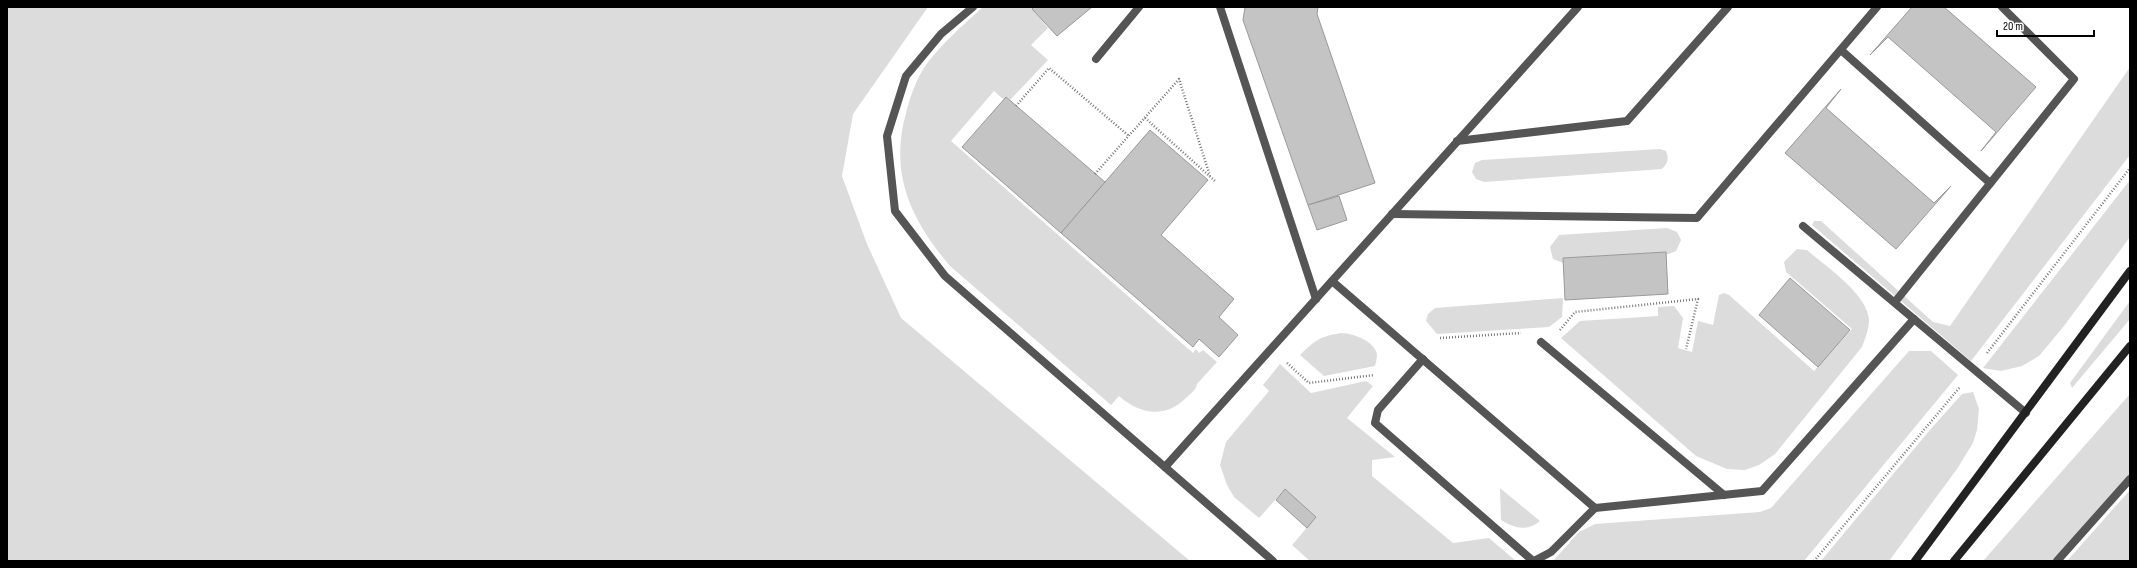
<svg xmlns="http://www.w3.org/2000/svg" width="2137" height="568" viewBox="0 0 2137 568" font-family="'Sofia Sans Condensed',sans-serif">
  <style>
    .green { fill: #dcdcdc }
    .building { fill: #c4c4c4; stroke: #999 }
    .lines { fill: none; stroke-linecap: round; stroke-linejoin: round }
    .path { stroke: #777; stroke-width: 2.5; stroke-dasharray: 1 2; stroke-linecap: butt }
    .service { stroke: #555; stroke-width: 8 }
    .minor { stroke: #555; stroke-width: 8 }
    .secondary { stroke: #222; stroke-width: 8 }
  </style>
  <rect width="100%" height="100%" fill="#fff"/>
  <!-- green -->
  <g class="green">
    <path d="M7,7h921l-75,107 -11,62 25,68 34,74 289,243h-1183z"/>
    <path d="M983,7h51l-2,2 16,19 -17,17 17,15 -38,40 -4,-3 -3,2 -9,-8 -43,50 242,212 3,-4 3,4 4,-3 14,12 -20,22c-1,6 -7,10 -11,14 -21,21 -47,16 -67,-2l-8,9 -161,-139c-39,-46 -61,-92 -44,-153 4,-15 9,-31 18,-45 13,-20 40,-44 59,-61z"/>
    <path d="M2130,67v88l-159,206 -159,-136 2,-4h7l112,101 17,4z"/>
    <path d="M1660,149l6,2c3,8 2,12 -4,18l-178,13 -8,-3 -4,-7 3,-9 7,-3z"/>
    <path d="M2130,180v57l-66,89 -25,30 -17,10 -21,5 -18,-3z"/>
    <path d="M1667,228l10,4 4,8 -5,11 -10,4v-3l-103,6v5l-10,-4 -3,-12 9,-12z"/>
    <path d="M1797,249l10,1c18,16 61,44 62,70 0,10 -4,19 -7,27l-87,107 -16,11 -14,5 -18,-1 -31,-13 -135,-118 19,-17 78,-5v-9l16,-1 9,12 -5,30 14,4 6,-31 15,4 6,-30 5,-2 5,2 85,76 38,-42 -66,-57 -2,-10z"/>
    <path d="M1563,298l-1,19 -13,10 -112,7 -11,-13 2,-7 7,-6z"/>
    <path d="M2130,301v18l-58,69 -2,-5z"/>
    <path d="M1342,333c12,1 31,7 35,21 0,3 -1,9 -2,12l-51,10 -24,-21c15,-15 21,-19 42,-22z"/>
    <path d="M1909,351h22l27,24 -154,186h-251l26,-29 16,-8 165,-12 11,-4z"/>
    <path d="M1280,364l31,29 55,-12 7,5 -26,32 48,39 -23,3v16l81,67 36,-5 27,23h-206l-18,-16 24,-28 -31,-28 -26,29 -25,-21 -7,-12 -7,-20 6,-23 43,-51 -6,-6z"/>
    <path d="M1973,392l6,17 -2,21 -4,13 -16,26 -68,92h-68l108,-130 33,-37z"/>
    <path d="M2130,394v87l-73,80h-74z"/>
    <path d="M1500,488l40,33c-13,11 -26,7 -39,-1z"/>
    <path d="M2130,490v71h-63z"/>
  </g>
  <!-- building -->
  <g class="building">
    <path d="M1034,7h58l-35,29 -25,-27z"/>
    <path d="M1245,7h73l-1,7 58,169 -67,22 -65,-185z"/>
    <path d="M1912,7h32l92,80 -55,64 15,-19 -108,-95 -18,18z"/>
    <path d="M1841,89l-15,19 108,95 17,-17 -55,63 -111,-96z"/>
    <path d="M1006,97l99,85 -44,51 -99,-86z"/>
    <path d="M1150,130l58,50 -47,55 73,64 -15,18 19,18 -19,22 -20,-18 -6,8 -132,-114z"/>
    <path d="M1339,196l8,24 -30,10 -9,-25z"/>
    <path d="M1666,252l2,42 -103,6 -2,-42z"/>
    <path d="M1790,278l60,52 -32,37 -59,-52z"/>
    <path d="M1285,489l31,28 -9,11 -31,-28z"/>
  </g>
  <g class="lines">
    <!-- path -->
    <g class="path">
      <path d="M1016,106l33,-38 80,68"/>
      <path d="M1145,118l71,64"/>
      <path d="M1095,174l84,-95 31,97"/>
      <path d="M1560,330l15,-18 123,-13 -12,50"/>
      <path d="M1440,338l81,-5"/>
      <path d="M1987,353l143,-185"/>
      <path d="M1287,363l22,20 65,-8"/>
      <path d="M1814,561l146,-174"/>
    </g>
    <!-- service -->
    <g class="service">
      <path d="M1220,7l96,292"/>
      <path d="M1841,50l149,133"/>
      <path d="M1096,59l43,-52"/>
      <path d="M1457,141l170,-20 101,-114"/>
      <path d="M1392,214l305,4 180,-211"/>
      <path d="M1803,226l223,187"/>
      <path d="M1332,281l263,227 167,-17 152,-172"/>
      <path d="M1895,302l179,-223 -72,-72"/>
      <path d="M1541,342l183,153"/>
      <path d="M1423,359l-45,51 -3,13 158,138"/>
      <path d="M1165,467l413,-460"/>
      <path d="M1534,561l17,-9 44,-44"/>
      <path d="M2057,561l73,-82"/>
    </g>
    <!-- minor -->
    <path class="minor" d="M973,7l-32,27 -35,42 -19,60 8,75 50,65 328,285"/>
    <!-- secondary -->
    <g class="secondary">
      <path d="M1915,561l215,-290"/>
      <path d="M1954,561l176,-215"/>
    </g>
  </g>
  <!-- border -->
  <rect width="2137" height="568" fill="none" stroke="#000000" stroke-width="16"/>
  <!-- scale -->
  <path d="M1997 30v6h97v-6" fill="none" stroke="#000000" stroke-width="2"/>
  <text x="2003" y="30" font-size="12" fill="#000000" stroke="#ffffff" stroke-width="3" paint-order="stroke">20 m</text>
</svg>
